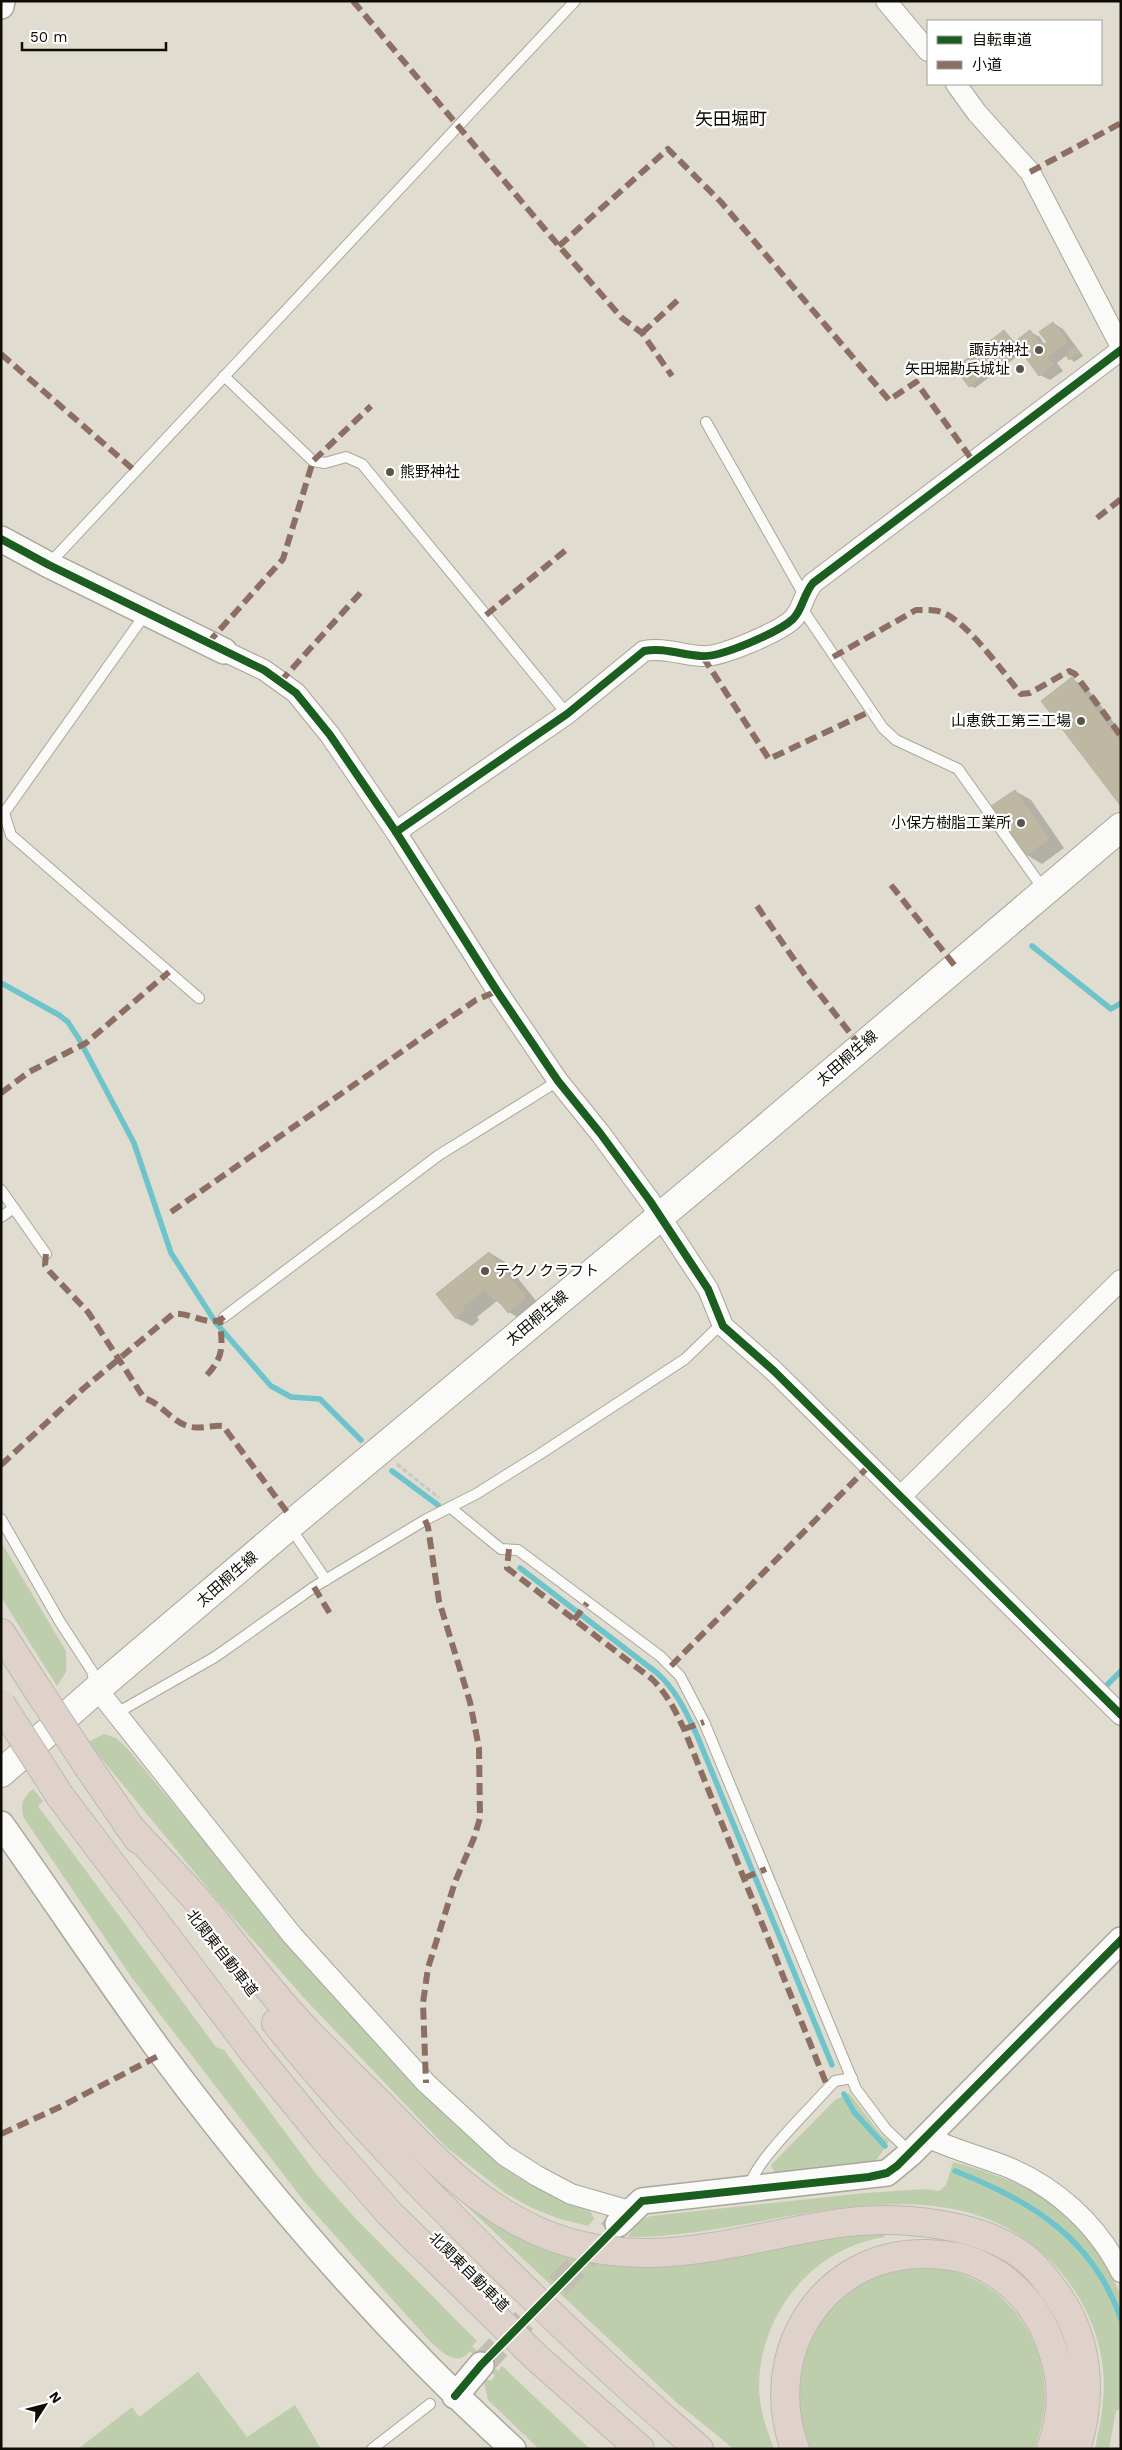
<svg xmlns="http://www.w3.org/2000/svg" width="1122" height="2450" viewBox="0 0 1122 2450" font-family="'Work Sans','Noto Sans JP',sans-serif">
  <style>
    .green { fill: #becead }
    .shadow { fill: #0003 }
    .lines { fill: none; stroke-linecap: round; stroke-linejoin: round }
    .stream { stroke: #6ec4cb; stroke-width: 5.5 }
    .building { fill: #beb7a1; stroke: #b6b2a8 }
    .tertiary-tunnel { stroke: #c1bdb1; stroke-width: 25; stroke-dasharray: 25 12; stroke-linecap: butt }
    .service-casing { stroke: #a9a69b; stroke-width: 12 }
    .minor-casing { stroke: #a9a69b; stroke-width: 22 }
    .tertiary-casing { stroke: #a9a69b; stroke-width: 28 }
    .secondary-casing { stroke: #a9a69b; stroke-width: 30 }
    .motorway-casing { stroke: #bbb9b2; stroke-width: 30 }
    .path { stroke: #c7c7c3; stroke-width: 3; stroke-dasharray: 5 2.5; stroke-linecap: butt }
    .service { stroke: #fafaf8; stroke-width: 10 }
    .minor { stroke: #fafaf8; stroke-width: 20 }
    .tertiary { stroke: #fafaf8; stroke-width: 25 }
    .secondary { stroke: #fafaf8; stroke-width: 28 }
    .motorway { stroke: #dfd2ca; stroke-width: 28 }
    .motorway-bridge-casing { stroke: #bbb9b2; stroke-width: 30; stroke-linecap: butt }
    .motorway-bridge { stroke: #dfd2ca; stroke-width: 28 }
    .quiet { stroke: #8d6e63; stroke-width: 6; stroke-dasharray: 12 6; stroke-linecap: butt }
    .cycleway-casing { stroke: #fff; stroke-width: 11 }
    .cycleway { stroke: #1b5e20; stroke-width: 8 }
    .poi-dot { fill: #58554c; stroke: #fff; stroke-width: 2 }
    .labels { text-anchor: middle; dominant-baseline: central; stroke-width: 4.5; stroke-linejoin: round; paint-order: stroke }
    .poi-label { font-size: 15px; fill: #0f0c05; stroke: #fff; text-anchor: end }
    .street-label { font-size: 15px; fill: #0f0c05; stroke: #fff }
    .quarter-label { font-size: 18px; fill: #0f0c05; stroke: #fff }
  </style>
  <rect width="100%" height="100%" fill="#e0dccf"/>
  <!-- green -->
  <g class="green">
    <path d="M1,1542l65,109v21l-9,14 -56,-89z"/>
    <path d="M104,1734l12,4 10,9 171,206 267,247 27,12 3,7 -6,7 -31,-8 -25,-10 -27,-15 -59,-46 -141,-148 -91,-103 -126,-154z"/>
    <path d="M33,1789l10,12 -5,5 178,241 8,3 93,125 40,45 120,121 -5,5 26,25 4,-5 88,83h-51l-51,-49 -4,-17 2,-4 5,2 4,-5 -25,-25c-13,19 -33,-3 -43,-13l-123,-137 -172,-223 -108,-160c-4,-13 -2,-20 9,-29z"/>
    <path d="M849,2093l32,42 8,6 -15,23 -97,14 -6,-13 64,-65z"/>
    <path d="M953,2162c52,14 104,33 137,78 11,16 20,34 29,51l2,5v112l-5,3 -7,38h-14c3,-16 7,-33 8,-49 5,-46 -13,-94 -43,-129 -110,-128 -293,-32 -432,-34l9,-16 14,-5 214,-23 60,-4 14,2 7,-6z"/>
    <path d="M458,2198l96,48 252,-5 80,-8 -2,4c-72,12 -124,76 -125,149 0,21 7,43 15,63h-40l-58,-47z"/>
    <path d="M915,2267c17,1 33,2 49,8 48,18 80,67 81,118 1,19 -5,38 -10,56h-227l-13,-48 14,-66 36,-46 41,-20z"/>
    <path d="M198,2372l49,65 48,-32 26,44h-243l54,-42 7,10z"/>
  </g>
  <!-- shadow -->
  <g class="shadow">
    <path d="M1053,323l10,6 20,27 -9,6 -7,-7 -10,8 6,8 -13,9 -10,-5 -17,-23 -48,36 -5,-2 34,-55 12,12 14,-11 10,5 5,8 4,-3z"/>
    <path d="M1072,679l15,9 34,44v72l-78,-103z"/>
    <path d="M1015,791l16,9 33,48 -22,16 -15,-9z"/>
    <path d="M490,1253l15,9 36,45 -17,14 -15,-9 -12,-11 -20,16 2,3 -7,6 -16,-8z"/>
  </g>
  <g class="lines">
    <!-- stream -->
    <g class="stream">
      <path d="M1032,946l79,63 10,-6"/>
      <path d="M1,983l58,32 9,7 11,17 55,104 37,110 45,70 55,63 20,11 29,2 41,41"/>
      <path d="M392,1471l46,34"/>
      <path d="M520,1568l137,105c19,17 28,37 39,60l136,332"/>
      <path d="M1107,1685l14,-14"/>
      <path d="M844,2094l10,18 31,34"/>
      <path d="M955,2171c75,29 138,67 166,148"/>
    </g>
  </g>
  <!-- building -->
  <g class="building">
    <path d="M1053,322l15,20 -20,15 6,8 -15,11 -25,-34 16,-12 12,16 5,-4 -8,-10z"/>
    <path d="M1004,330l15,19 -50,38 -14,-19z"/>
    <path d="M1075,347l4,6 -10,7 -4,-6z"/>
    <path d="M1072,677l49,65 -1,63 -79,-104z"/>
    <path d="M1015,790l35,49 -24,17 -35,-50z"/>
    <path d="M489,1252l38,46 -19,15 -10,-13h-5l-8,-10 -22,17 2,4 -9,8 -20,-25z"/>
  </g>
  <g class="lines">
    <!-- tertiary-tunnel -->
    <path class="tertiary-tunnel" d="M481,2365l137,-141"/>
    <defs>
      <g id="service">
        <path d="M224,376l89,85 12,2 21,-6 16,7 205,250"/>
        <path d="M706,422l98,173"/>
        <path d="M49,564l526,-563"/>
        <path d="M801,607l82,121 13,12 62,29 86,121"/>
        <path d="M146,613l-142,200 7,22 188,163"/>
        <path d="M1,1190l45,64"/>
        <path d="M1,1217l13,-9"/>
        <path d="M224,1317l215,-162 119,-74"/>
        <path d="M451,1508l50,41 17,1 142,106 20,20 24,46 152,367 30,40 25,24"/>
        <path d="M1,1519l59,103 32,49 4,17"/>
        <path d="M290,1527l36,53"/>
        <path d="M115,1714l100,-57 99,-70 111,-67 51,-26 64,-40 145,-95 29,-28 9,-5"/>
        <path d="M750,2187c1,-22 62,-80 78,-99l7,-7 17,-3"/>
        <path d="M372,2449l58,-45"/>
      </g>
      <g id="minor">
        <path d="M886,1l42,50"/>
        <path d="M956,84l21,29 53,59 91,175"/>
        <path d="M224,651l40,19 32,23 34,42 66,97 101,159 61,90 42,52 50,68 58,88 15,37 51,45 347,344"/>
        <path d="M396,832l171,-118 77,-63c19,-4 38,4 57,5 19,2 78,-24 92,-37 10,-10 10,-24 20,-36l308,-233"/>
        <path d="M901,1496l220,-216"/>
        <path d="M97,1689l195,246 134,148 78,72 33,21 34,18 59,17"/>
        <path d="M927,2137c25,12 52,19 78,29 50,20 92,58 116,106"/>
      </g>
      <g id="tertiary">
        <path d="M1,6l1,-5"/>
        <path d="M1,539l48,26 175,86"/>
        <path d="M1,1824c54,76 106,155 161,230 105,141 221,276 351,395"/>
        <path d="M618,2224l24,-23 245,-28 24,-20 210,-213"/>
        <path d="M455,2396l26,-31"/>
      </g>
      <path id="secondary" d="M1,1773l96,-84 192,-163 452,-377 380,-322"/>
      <g id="motorway">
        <path d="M1,1633l31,48"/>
        <path d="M89,1768l49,71"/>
        <path d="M60,1796l196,259 67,82 67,77 147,144 103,91"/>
        <path d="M127,1824c27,30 57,60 83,91 30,37 59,76 91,110 25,27 52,52 78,78 44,45 87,92 144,121 40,21 86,30 131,29 63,-2 124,-21 186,-30 57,-8 148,-1 192,41 11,10 20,23 28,35 30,45 32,100 16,150"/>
        <path d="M276,2023c55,69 116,134 178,196 79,80 160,157 245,230"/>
        <path d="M795,2449c-35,-95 27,-197 132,-195 29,1 47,5 71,21 22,15 39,36 49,60 17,41 18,72 4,114"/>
      </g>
    </defs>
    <!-- service casing -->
    <use href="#service" class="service-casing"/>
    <!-- minor casing -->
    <use href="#minor" class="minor-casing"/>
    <!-- tertiary casing -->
    <use href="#tertiary" class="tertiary-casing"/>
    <!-- secondary casing -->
    <use href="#secondary" class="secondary-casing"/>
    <!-- motorway casing -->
    <use href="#motorway" class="motorway-casing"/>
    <!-- path -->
    <path class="path" d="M397,1464l42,34"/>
    <!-- service -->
    <use href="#service" class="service"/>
    <!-- minor -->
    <use href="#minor" class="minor"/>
    <!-- tertiary -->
    <use href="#tertiary" class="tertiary"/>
    <!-- secondary -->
    <use href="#secondary" class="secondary"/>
    <!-- motorway -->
    <use href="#motorway" class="motorway"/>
    <defs>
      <g id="motorway-bridge">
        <path d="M32,1681l57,87"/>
        <path d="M1,1704l59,92"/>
      </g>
    </defs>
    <!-- motorway-bridge casing -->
    <use href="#motorway-bridge" class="motorway-bridge-casing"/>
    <!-- motorway-bridge -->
    <use href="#motorway-bridge" class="motorway-bridge"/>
    <!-- quiet -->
    <g class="quiet">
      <path d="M353,1l206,245 63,72 20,15 30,43"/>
      <path d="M1030,172l91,-49"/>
      <path d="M559,246l109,-97 53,53 168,198 27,-18 57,79"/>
      <path d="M642,333l36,-33"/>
      <path d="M1,354l134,117"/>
      <path d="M1097,518l24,-19"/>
      <path d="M486,615l80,-65"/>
      <path d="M208,643l75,-84 30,-98 58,-55"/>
      <path d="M703,657l66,102 102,-48"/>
      <path d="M833,657l83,-47c10,0 21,-1 30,4 25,13 56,57 75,80l9,-1 39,-22 6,3 46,62"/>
      <path d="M280,682l83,-92"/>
      <path d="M891,885l64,81"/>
      <path d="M757,906l50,72 54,69"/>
      <path d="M1,1093l28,-21 57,-29 83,-71"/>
      <path d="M171,1212l305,-212 21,-9"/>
      <path d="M46,1254l-1,11 5,7 38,40 56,86c19,6 28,25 47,29 10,2 22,-2 32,-1l64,86"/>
      <path d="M207,1375c18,-20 15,-29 13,-55"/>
      <path d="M1,1465l83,-77 89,-74c17,-3 37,15 51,3"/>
      <path d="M425,1520l3,7 11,74 31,101 9,46 1,70 -6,20 -19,44 -27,86 -5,35 3,80"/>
      <path d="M509,1549l-2,19 145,111c15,15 23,31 32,50l144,359"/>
      <path d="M314,1587l18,30"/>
      <path d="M574,1620l13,-17"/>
      <path d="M671,1666l197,-199"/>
      <path d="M684,1729l20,-7"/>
      <path d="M744,1878l22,-9"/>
      <path d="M1,2134l61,-28 100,-52"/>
    </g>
    <defs>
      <g id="cycleway">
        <path d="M1,539l48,26 215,105 32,23 34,42 66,97 101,159 61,90 42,52 50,68 58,88 15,37 51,45 347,344"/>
        <path d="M396,832l171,-118 77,-63c19,-4 38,4 57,5 19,2 78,-24 92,-37 10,-10 10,-24 20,-36l308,-233"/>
        <path d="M455,2396l26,-31 161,-164 227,-24 18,-4 10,-7 224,-226"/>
      </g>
    </defs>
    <!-- cycleway casing -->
    <use href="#cycleway" class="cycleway-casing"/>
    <!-- cycleway -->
    <use href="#cycleway" class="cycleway"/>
  </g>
  <!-- markers -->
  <g class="poi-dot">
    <circle cx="1039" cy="350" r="5"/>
    <circle cx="1020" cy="369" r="5"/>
    <circle cx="390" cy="472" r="5"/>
    <circle cx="1081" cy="721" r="5"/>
    <circle cx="1021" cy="823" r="5"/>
    <circle cx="485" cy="1271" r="5"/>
  </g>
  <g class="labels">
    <!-- poi labels -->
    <g class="poi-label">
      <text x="1029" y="350">諏訪神社</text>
      <text x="1010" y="369">矢田堀勘兵城址</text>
      <text x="400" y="472" text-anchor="start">熊野神社</text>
      <text x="1071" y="721">山恵鉄工第三工場</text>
      <text x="1011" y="823">小保方樹脂工業所</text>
      <text x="495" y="1271" text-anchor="start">テクノクラフト</text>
    </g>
    <!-- street labels -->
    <g class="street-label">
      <text transform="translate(847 1058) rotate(-41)">太田桐生線</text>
      <text transform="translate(537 1318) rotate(-40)">太田桐生線</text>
      <text transform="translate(227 1579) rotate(-41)">太田桐生線</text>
      <text transform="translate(222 1953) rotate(52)">北関東自動車道</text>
      <text transform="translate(469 2272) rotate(45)">北関東自動車道</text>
    </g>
    <!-- quarter labels -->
    <g class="quarter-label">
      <text x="731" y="118">矢田堀町</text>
    </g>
  </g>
  <!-- border -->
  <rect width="1122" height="2450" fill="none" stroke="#0f0c05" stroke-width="5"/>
  <!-- legend -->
  <rect x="927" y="20" width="175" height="65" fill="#ffffff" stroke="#9f9e9b"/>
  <rect x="937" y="36" width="25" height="8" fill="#1b5e20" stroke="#9f9e9b"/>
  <text x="972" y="45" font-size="15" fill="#0f0c05">自転車道</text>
  <rect x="937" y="61" width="25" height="8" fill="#8d6e63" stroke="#9f9e9b"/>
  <text x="972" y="70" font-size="15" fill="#0f0c05">小道</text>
  <!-- north arrow -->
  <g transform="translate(45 2405) rotate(54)" stroke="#ffffff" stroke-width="4" paint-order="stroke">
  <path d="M0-4L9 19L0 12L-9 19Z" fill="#0f0c05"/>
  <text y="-8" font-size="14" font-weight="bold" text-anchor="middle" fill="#0f0c05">N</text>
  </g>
  <!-- scale -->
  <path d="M22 42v8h144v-8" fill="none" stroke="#0f0c05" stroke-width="2.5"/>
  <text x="30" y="42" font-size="15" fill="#0f0c05" stroke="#ffffff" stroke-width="4" paint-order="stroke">50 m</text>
</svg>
